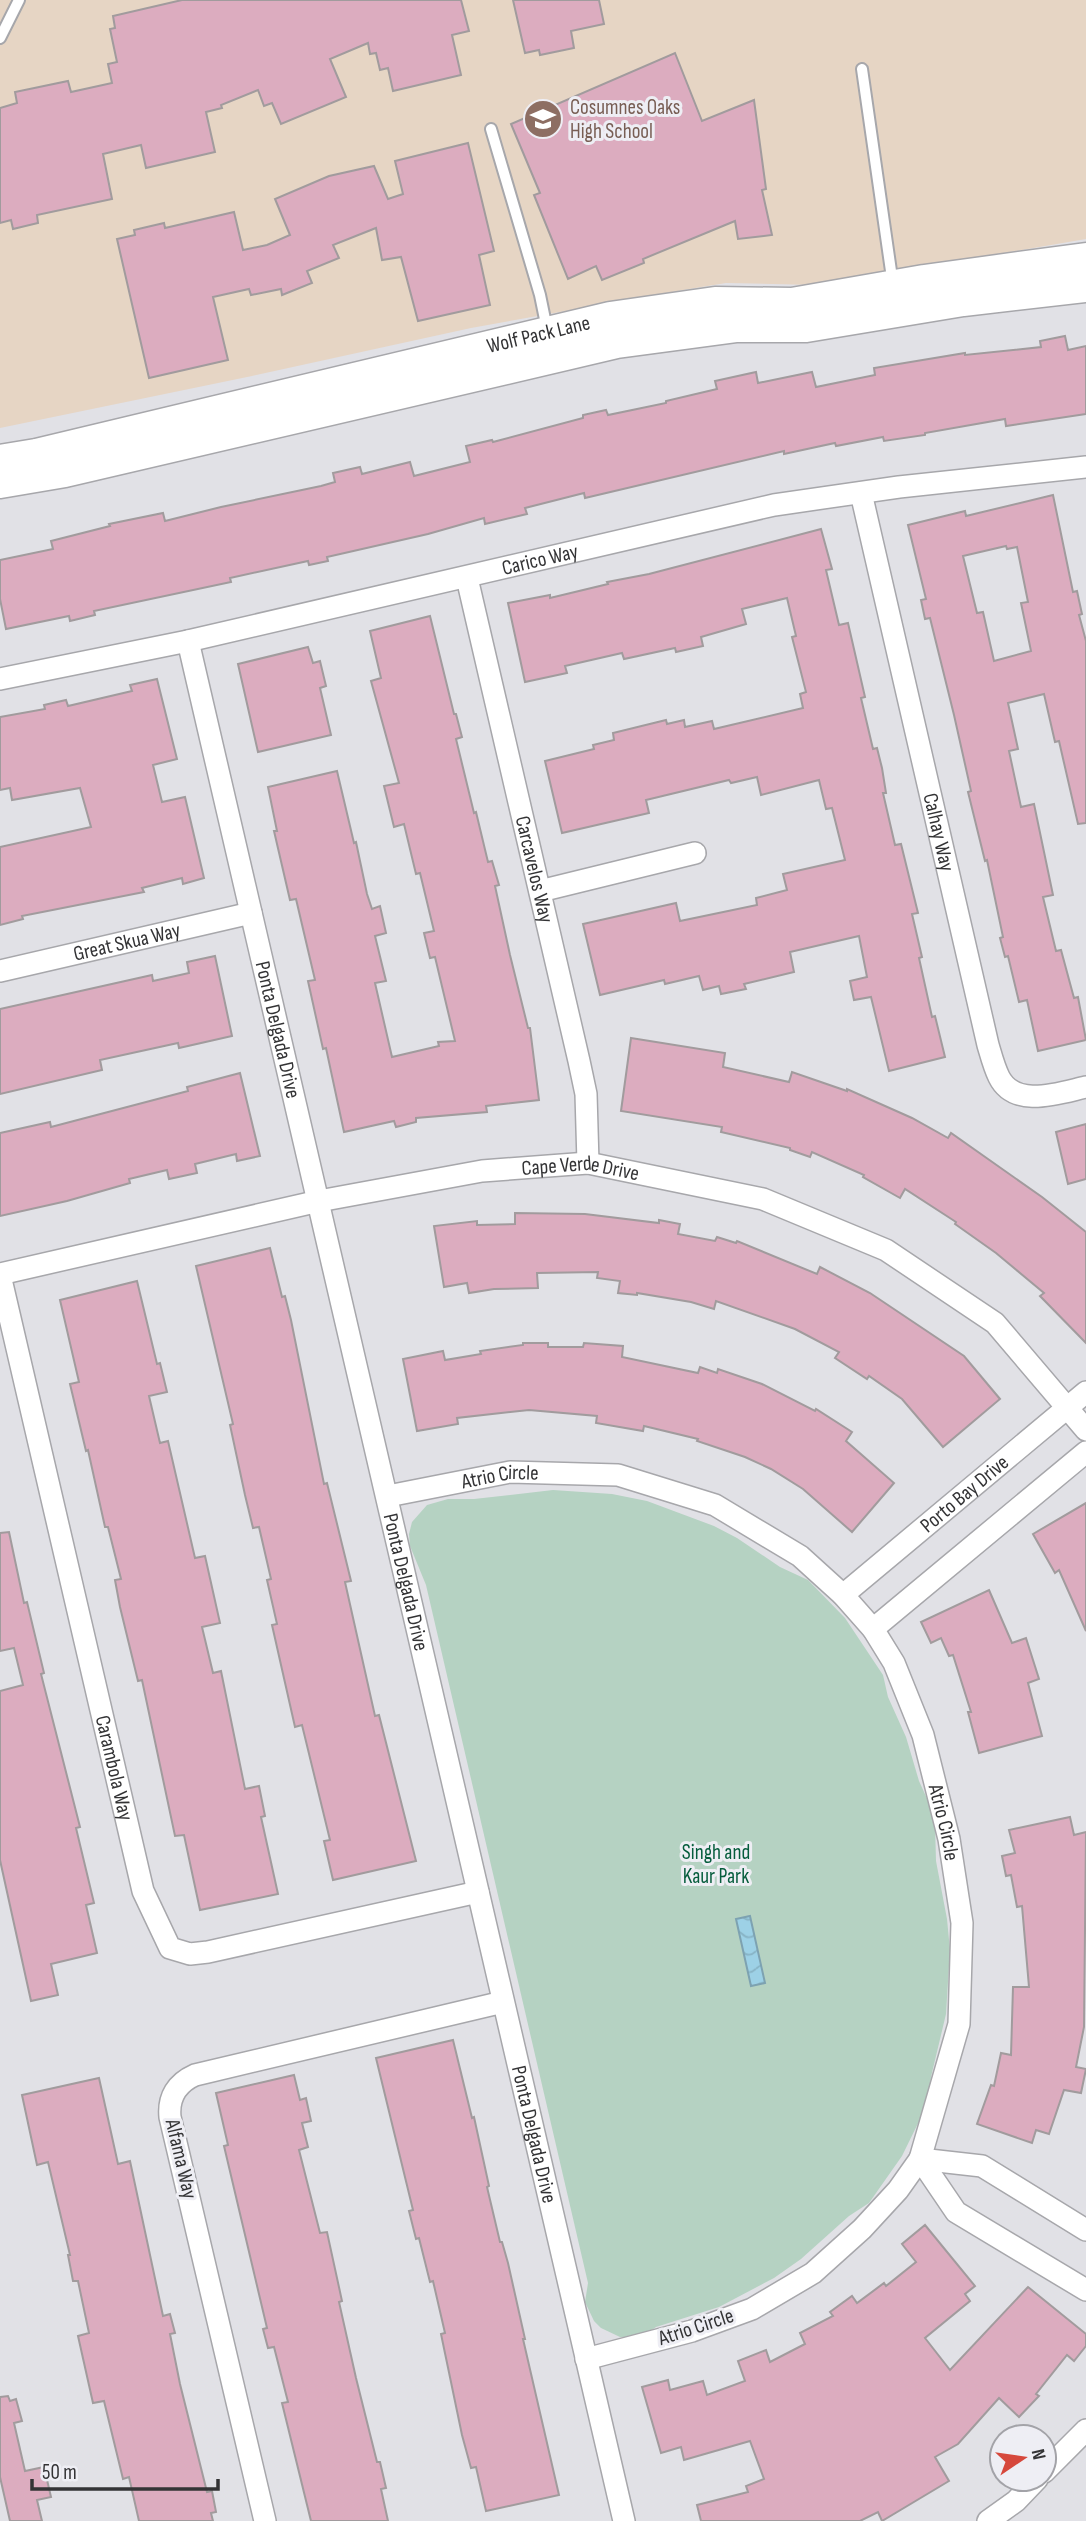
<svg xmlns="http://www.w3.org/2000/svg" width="1086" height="2521" viewBox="0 0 1086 2521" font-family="'Sofia Sans Condensed',sans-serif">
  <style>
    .education { fill: #e6d5c4 }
    .green { fill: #b5d2c2 }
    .water { fill: url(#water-waves); stroke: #7da2b1; stroke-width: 2 }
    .building { fill: #dcacbf; stroke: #a19b9d; stroke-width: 2; fill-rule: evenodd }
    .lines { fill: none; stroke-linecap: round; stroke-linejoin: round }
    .lane-casing { stroke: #a7a7ab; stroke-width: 14 }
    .street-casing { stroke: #a7a7ab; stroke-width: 24 }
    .secondary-casing { stroke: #a7a7ab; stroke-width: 33 }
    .lane { stroke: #fff; stroke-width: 10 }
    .street { stroke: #fff; stroke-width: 21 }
    .secondary { stroke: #fff; stroke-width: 30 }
    .labels { text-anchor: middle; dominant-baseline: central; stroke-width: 6; stroke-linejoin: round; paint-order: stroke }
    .education-label { font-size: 21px; fill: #785e54; stroke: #eeeef4; text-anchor: start }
    .street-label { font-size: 21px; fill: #333335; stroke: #eeeef4 }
    .park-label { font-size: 21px; fill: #065d3d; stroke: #eeeef4 }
  </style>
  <defs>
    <pattern id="water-waves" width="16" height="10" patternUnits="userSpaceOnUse" patternTransform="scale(1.75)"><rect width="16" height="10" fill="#9dd1e6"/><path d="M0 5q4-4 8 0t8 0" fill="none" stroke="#88b4c6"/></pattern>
  </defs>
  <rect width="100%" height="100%" fill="#e1e1e6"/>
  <!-- education -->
  <path class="education" d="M0,0h1086v239l-271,46 -89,-2 -43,7 -212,38 -219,48 -252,52z"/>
  <!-- green -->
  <path class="green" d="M553,1490l59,4 35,7 67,25 23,12 43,29 28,13 37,38 38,57 5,22 18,40 13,44 10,22 6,21 1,37 11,58 3,31 -4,64 -15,63 -3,26 -26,53 -33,47 -20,13 -48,43 -27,19 -55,29 -63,20 -14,10h-22l-19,-9 -7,-7 -9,-19 3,-19 -162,-698 -16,-39 -1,-12 3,-12 15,-17 21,-6h26z"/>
  <!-- water -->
  <path class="water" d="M750,1916l15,67 -14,3 -15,-67z"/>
  <!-- building -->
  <g class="building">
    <path d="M182,0h279l8,31 -17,4 9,40 -68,16 -5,-23 -8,2 -4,-17 -6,1 -2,-11 -38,16 16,38 -65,27 -9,-21 -8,3 -6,-16 -37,15 1,3 -16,4 9,40 -69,16 -5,-23 -38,9 9,45 -75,16 1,8 -25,6 -2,-9 -11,3v-115l17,-5 -2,-11 53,-11 3,11 41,-9 -4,-19 9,-2 -7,-33 5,-1 -2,-12z"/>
    <path d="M513,0h86l5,24 -33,7 3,17 -34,7 -1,-5 -14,3z"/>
    <path d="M675,53l27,68 52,-21 12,89 -4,1 10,45 -34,4 -3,-18 -92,38 1,4 -42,17 -6,-14 -28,13 -34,-84 6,-2 -29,-69z"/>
    <path d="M468,143l26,108 -15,4 11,50 -72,16 -17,-64 -19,3 -6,-32 -43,17 6,13 -32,13 5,12 -30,12 -1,-6 -30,6 -2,-6 -36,8 15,63 -79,18 -32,-139 18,-4 -1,-5 30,-7 1,5 69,-16 9,38 24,-5 23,-10 -15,-36 54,-23 45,-10 14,33 15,-5 -8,-33z"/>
    <path d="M1065,336l3,14 18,-4v68l-80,12 -1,-7 -80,14v2l-41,6 -1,-4 -47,9 -1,-3 -51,11v-3l-199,47 -1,-5 -59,15 2,6 -42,10 -1,-6 -56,16 -101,23 1,4 -19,4 -1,-4 -78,17 1,4 -137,29 1,4 -25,6 -1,-5 -63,13 -6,-30v-39l53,-11 -2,-8 59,-15 -1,-2 54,-11 2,8 56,-14 100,-21 14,-4 -2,-9 27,-6 2,7 48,-12 4,14 56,-14 -4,-16 26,-6 1,2 90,-24v-3l23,-5 2,5 58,-12v-2l51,-12 -2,-8 41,-9 2,11 54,-11 4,15 59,-12 -1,-7 91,-15v2l76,-8 -1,-6z"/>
    <path d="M1053,495l20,97 4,-1 5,23 -3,1 7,26v182l-8,1 -19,-83 -4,1 -11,-48 -36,9 10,46 -9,2 12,56 13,-3 19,91 -10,2 13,54 5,-1 13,48 4,-1 8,43 -48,11 -11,-51 -8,2 -11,-46 -3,1 -5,-19 3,-1 -16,-77 -2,1 -17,-69 3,-1 -17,-76 -24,-97 -5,1 -4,-19 5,-1 -18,-74 57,-14 1,5zM1006,546l1,3 10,-2 11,55 -7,1 10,48 -37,10 -11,-49 -6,1 -14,-57z"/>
    <path d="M821,529l11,40 -6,1 13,55 9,-2 17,74 -4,1 12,51 4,-1 5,20 4,25h-3l12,52 6,-1 17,69 -6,1 10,43 -3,1 13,59 3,-1 10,41 -56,14 -18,-74 -17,3 -4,-19 17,-4 -8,-41 -69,16 4,20 -50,12 2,5 -25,5 -2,-8 -16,4 -4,-14 -34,8 -1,-4 -64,15 -17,-71 93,-21 4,18 77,-16 -1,-7 31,-8 -4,-16 62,-14 -13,-52 -6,1 -7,-29 -58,15 -4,-18 -26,6 -2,-3 -83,20 3,13 -87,20 -17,-72 49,-12 -1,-4 21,-5 -1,-7 53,-13 1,4 17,-4 1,7 27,-6 2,8 89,-21 -3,-14 6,-2 -14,-55 4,-1 -9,-38 -45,11 4,15 -45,13 2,9 -27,6 -1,-4 -51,11 -2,-6 -57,13 2,7 -42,9 -17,-79 42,-8v3l58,-14 -1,-2 42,-8z"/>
    <path d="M430,616l24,98h2l6,23 -6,2 18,74 2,-1 12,50 4,-1 7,24 -4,1 15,69 18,73h2l9,72 -53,6 1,6 -71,6v4l-20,5 -2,-6 -50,11 -18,-84 -3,1 -15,-68 7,-1 -19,-81 -6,1 -16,-69h3l-9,-44 69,-16 17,72 2,-1 11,52 5,15 8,-3 6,27 -11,3 11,45 -11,2 17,74 47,-11 -1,-4 17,-1 -20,-84 -5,1 -6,-25 10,-2 -14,-58 -4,1 -12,-50 -10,3 -10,-41 15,-3 -28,-102 10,-3 -11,-47z"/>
    <path d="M308,647l5,16 7,-2 6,25 -6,2 11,47 -73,17 -20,-88z"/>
    <path d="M157,679l20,80 -24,6 9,37 23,-5 19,81 -21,6 -1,-6 -40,10 2,4 -122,24 1,3 -23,6v-78l91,-20 -11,-39 -68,12 -2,-12 -10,2v-73l45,-8 -1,-4 22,-5 2,6 64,-15 -2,-6z"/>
    <path d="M215,956l17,80 -53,12 -1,-5 -78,17 2,10 -102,24v-85l152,-34 1,6 36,-8 -2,-11z"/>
    <path d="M631,1038l94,15 -2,14 66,15 3,-10 55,19v-2l65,29 36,20 3,-5 91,64 44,35v111l-46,-47 4,-3 -48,-40 -41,-29 1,-2 -51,-33 -5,9 -37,-21 1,-2 -52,-23 -2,5 -20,-7v-2l-69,-16 1,-5 -101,-16z"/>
    <path d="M240,1073l20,83 -23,5 -1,-7 -41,10 2,9 -28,6 -2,-9 -38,9 1,4 -63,18 -67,15v-83l50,-11 1,5 137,-36 -1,-4z"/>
    <path d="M1086,1124v55l-18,5 -12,-52z"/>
    <path d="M515,1213l70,1 74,9v-3l21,4 -2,10 37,7 2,-4 19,6 1,-2 80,33 3,-7 50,26 94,63 36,43 -57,48 -41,-48 -33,-23 -2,3 -32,-21 4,-6 -44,-23 -79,-28 -2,8 -23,-7 -54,-9v2l-19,-2 2,-12 -23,-3 1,-6 -61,1 1,15 -44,1 -25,4 -2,-10 -23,4 -10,-61 43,-5v4l38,-1z"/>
    <path d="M270,1248l12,49 3,-1 6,24 33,164 3,-1 24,98 -6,1 30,134 4,-1 37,146 -83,19 -9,-39 6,-1 -28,-115 -7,2 -23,-102 5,-1 -10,-44 4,-1 -12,-52 -6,1 -8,-33 -15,-70 3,-1 -37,-158z"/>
    <path d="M137,1281l20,83 3,-1 7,29 -18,4 11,47 8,-2 27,117 10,-2 15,67 -18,4 11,46 8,-2 24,118 14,-3 6,30 -4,1 17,77 -78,16 -16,-75 -9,1 -33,-156 -4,1 -18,-74 -5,-27 6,-1 -13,-52h-3l-17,-77 -2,1 -16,-67 9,-2 -19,-82z"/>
    <path d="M523,1343h25v4h35l1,-4 39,3 -1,11 76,16 2,-6 17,6 1,-4 44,15 53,27 1,-2 36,23 -6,9 48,42 -42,49 -49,-43 -32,-20 -26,-12 -48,-16 1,-2 -54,-13 -1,5 -47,-8 1,-7 -68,-6 -72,8 1,6 -41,7 -14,-72 40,-8 2,9 36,-6 -1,-3 43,-6z"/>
    <path d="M1086,1503v128l-27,-61 -4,3 -22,-39z"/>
    <path d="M9,1532l15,71 3,-1 17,71 -3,1 39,153 -4,1 18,75 -8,2 11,48 -46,11 7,31 -27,6 -31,-141v-169l23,-6 -9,-37 -14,3v-118z"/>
    <path d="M989,1590l23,53 14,-5 13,41 -11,4 14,53 -63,17 -11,-41h3l-18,-57 -4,1 -8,-18 -10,5 -10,-21z"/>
    <path d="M1070,1817l4,18 12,-3 -2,195 -8,40 10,2 -5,24 -17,-3 -15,44 -13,-4 -4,13 -55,-19 14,-39 3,1 7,-33 10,2 2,-68h16l-7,-81 -5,1 -6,-32 -5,1 -4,-20 13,-3 -6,-23z"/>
    <path d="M453,2040l19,78 2,-1 15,69 -2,1 13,55h2l6,21 17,76h-2l36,156 -73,16 -10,-44 -5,1 -9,-33 -21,-101 4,-1 -12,-52 -3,1 -11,-44 -3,1 -7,-28 4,-1 -37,-152z"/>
    <path d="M294,2075l6,25 6,-2 5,23 -9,2 6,24 -9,3 21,83 7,-1 15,69 -3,1 17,76 21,84h3l6,26 -5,1 7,32h-77l-29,-118 6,-1 -14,-55 -6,1 -5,-19 4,-1 -43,-182 4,-1 -12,-52z"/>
    <path d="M99,2078l19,86 12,-3 33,155 7,-2 5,19 -5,1 10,50 27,108 5,-1 4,21 -5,1 2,8h-74l-10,-44 -6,2 -19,-78 -11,2 -15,-67 11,-3 -11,-52h-5l-5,-26h2l-22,-93 -11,3 -15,-70z"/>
    <path d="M925,2225l50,61 -10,8 5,7 -45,37 25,32 78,-83 58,47v12l-12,15 -7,-6 -31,39 3,2 -20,21 -20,-19 -41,46 -23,13 14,24 -67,40 -4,-9 -18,9h-159l-4,-16 51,-13 -2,-6 18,-7 -14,-38 -66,19 -3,-13 -20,6 -19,-66 26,-7 2,10 33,-9 4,14 38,-14 -7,-20 28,-11 4,12 35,-18 -5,-11 33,-17 -3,-4 22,-16 5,7 27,-20 2,3 30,-24 -14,-18z"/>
    <path d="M8,2396l2,5 6,-2 6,22 -8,2 11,48 19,-4 7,30 -14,3 5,21h-32l-10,-44v-80z"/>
  </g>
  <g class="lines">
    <defs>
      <g id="lane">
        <path d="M0,38l19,-38"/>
        <path d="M862,69l31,216"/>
        <path d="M491,129l49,166 7,34"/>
      </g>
      <g id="street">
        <path id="s1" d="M861,493l127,552c3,10 6,22 11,32 16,32 60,16 87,10"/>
        <path id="s2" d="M467,578l112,483 7,33 2,69"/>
        <path id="s3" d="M188,641l436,1880"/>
        <path id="s4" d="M0,679l188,-38 586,-136 125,-18 187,-20"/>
        <path d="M540,891l155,-38"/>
        <path id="s5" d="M0,971l251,-58"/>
        <path id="s6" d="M0,1274l319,-73 163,-30 106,-8 175,36 123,51 109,73 91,107"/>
        <path id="s7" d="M0,1275l143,616 27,57 20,6 18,-2 270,-60"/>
        <path id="s8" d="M388,1496l122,-24 108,3 97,30 85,51 43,39 30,34 21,34 29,72 26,104 13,84 -3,101 -39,135 -22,31 -36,39 -49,44 -61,36 -60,22 -106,28"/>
        <path id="s9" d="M843,1595l243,-203"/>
        <path d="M873,1629l213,-177"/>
        <path d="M920,2159l36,53 130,78"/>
        <path d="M920,2159l62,7 104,64"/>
        <path d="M1044,2472l42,-42"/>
        <path d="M265,2521l-95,-404c-2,-20 7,-34 25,-42l308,-73"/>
        <path d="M988,2521l28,-20 21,-22"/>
      </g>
      <g id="secondary">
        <path id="s10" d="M0,460l36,-6 574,-137 105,-15 77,1 132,-23 162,-22"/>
        <path d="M0,483l65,-11 552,-129 120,-16h69l157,-26 123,-14"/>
      </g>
    </defs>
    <!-- lane casing -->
    <use href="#lane" class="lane-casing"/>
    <!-- street casing -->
    <use href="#street" class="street-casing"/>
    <!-- secondary casing -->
    <use href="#secondary" class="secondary-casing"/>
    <!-- lane -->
    <use href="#lane" class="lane"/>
    <!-- street -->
    <use href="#street" class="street"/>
    <!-- secondary -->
    <use href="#secondary" class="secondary"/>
  </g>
  <!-- icons -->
  <defs>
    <symbol id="school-disc" viewBox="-11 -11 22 22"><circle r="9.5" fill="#8d6e63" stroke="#eeeef4"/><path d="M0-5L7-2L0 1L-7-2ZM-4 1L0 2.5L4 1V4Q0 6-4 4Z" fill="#fff"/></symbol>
  </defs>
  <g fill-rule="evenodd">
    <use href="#school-disc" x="521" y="97" width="44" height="44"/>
  </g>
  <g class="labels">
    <!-- education labels -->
    <g class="education-label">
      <text x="570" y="107">Cosumnes Oaks<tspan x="570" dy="24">High School</tspan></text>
    </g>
    <!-- street labels -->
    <g class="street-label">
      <text stroke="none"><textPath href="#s10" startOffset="553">Wolf Pack Lane</textPath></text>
      <text stroke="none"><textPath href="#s4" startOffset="553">Carico Way</textPath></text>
      <text stroke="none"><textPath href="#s1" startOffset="348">Calhay Way</textPath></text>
      <text stroke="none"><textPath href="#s2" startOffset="299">Carcavelos Way</textPath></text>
      <text stroke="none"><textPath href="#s5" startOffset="130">Great Skua Way</textPath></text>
      <text stroke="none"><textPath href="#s3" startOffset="399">Ponta Delgada Drive</textPath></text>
      <text stroke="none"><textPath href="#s6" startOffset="592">Cape Verde Drive</textPath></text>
      <text stroke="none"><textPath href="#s8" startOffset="114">Atrio Circle</textPath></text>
      <text stroke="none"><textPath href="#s9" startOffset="158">Porto Bay Drive</textPath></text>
      <text stroke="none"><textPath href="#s3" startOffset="966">Ponta Delgada Drive</textPath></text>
      <text stroke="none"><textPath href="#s7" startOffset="506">Carambola Way</textPath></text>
      <text stroke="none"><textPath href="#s8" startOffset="744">Atrio Circle</textPath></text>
      <text stroke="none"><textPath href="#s3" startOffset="1533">Ponta Delgada Drive</textPath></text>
      <text transform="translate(181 2159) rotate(77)">Alfama Way</text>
      <text transform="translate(696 2327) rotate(-18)">Atrio Circle</text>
    </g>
    <!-- park labels -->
    <g class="park-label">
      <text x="716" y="1852">Singh and<tspan x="716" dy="24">Kaur Park</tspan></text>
    </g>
  </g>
  <!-- north arrow -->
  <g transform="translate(1023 2458) rotate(77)"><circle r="33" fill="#eeeef4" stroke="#a3a3a8" stroke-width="2"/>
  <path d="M0-5L12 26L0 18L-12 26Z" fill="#d6483c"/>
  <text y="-10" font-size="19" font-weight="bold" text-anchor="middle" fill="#333335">N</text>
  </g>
  <!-- scale -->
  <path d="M32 2479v10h186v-10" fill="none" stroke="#333335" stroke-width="3.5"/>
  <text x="42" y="2479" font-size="21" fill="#333335" stroke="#eeeef4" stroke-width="5" paint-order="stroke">50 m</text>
</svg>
